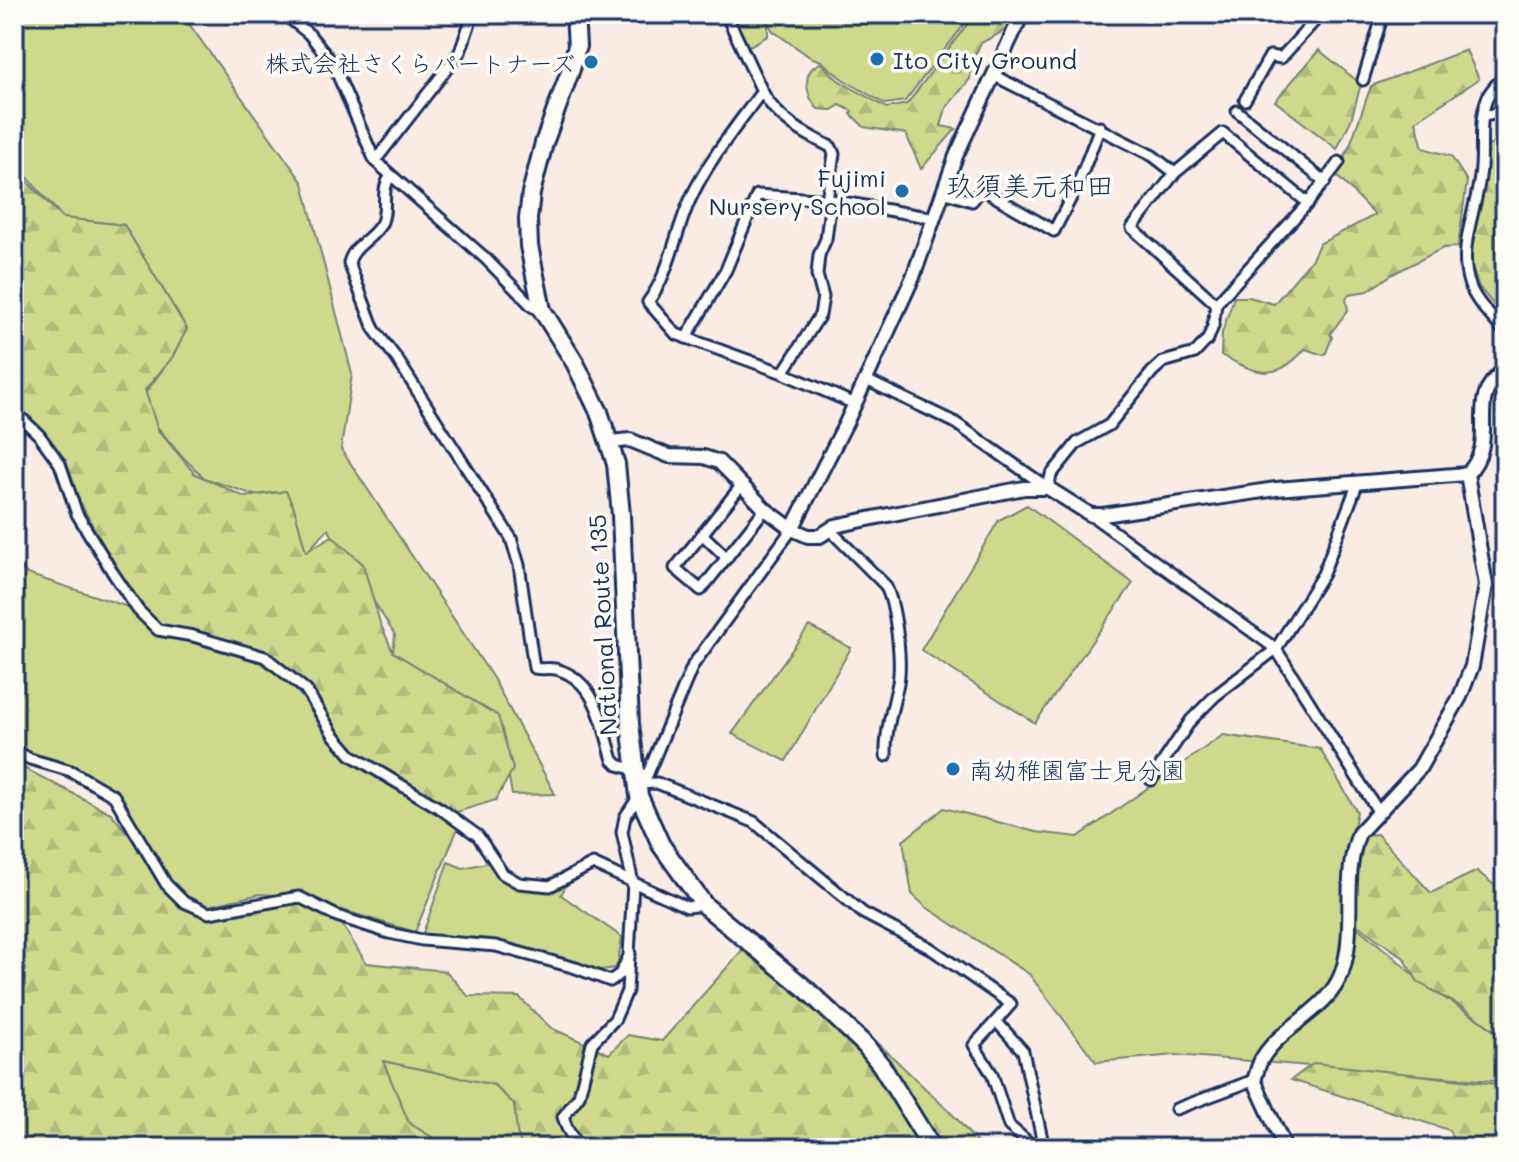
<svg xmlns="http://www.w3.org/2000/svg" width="1519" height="1162" viewBox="0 0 1519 1162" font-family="Mali,'Klee One',sans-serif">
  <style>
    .grass { fill: #ced98c; stroke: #748475; stroke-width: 2 }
    .forest { fill: url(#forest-firs); stroke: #748475; stroke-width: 2 }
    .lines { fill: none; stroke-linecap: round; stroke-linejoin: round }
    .street-casing { stroke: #1b2f5e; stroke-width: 15 }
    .secondary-casing { stroke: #1b2f5e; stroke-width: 18 }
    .highway-casing { stroke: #1b2f5e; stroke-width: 22 }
    .street { stroke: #fdfcf7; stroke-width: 9 }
    .secondary { stroke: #fdfcf7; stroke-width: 12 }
    .highway { stroke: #fdfcf7; stroke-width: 16 }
    .poi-dot { fill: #1f6fb2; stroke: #fdfcf7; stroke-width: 3 }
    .labels { text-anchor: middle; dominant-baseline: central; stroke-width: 7; stroke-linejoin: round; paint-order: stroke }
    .poi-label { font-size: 24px; fill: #1b2f5e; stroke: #fdfcf7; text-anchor: start }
    .street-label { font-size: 24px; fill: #1b2f5e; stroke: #fdfcf7 }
    .quarter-label { font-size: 28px; fill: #1b2f5e; stroke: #fdfcf7 }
  </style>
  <defs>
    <pattern id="forest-firs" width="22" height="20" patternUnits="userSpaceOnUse" patternTransform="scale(2)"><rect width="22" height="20" fill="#ced98c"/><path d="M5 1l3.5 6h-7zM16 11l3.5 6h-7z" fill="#b0bb7b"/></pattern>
  </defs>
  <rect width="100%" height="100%" fill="#f8ece4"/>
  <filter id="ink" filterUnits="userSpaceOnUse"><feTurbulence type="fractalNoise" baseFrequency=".0125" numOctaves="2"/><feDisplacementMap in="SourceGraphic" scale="16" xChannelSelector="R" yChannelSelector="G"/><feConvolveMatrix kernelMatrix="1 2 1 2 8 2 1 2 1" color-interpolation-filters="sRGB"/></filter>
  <g filter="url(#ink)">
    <!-- grass -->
    <g class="grass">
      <path d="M14,14h168l121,169 49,191 -11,75 152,229 62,116 -43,1 -14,-79 -105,-64 2,-17 -67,-106 -22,24 -12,-45 -8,-17 -32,4 -50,-17 -28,-28 -38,-47 28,-38 21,-36 -63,-104 -61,-7 -49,-56z"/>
      <path d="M762,14h210l-67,87 -20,3 -44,-26 -20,-17 -11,-4 -37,-26z"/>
      <path d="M1027,505l106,78 -98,140 -114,-73 78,-130z"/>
      <path d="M14,559l13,15 111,36 112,29 79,88 131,96 -45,109 -116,-35 -39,-3 -64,15 -40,-42 -37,-64 -105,-51z"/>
      <path d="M809,626l42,22 -65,113 -54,-27z"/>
      <path d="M1223,735l97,14 37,63 -14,64 5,44 46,37 30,28 63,40 18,17v40l-329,-27 -80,7 -67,-88 -103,-67 -14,-13 -9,-53 41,-33 92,24 42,5z"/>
      <path d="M448,862l15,6 27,-6c22,19 49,26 78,20l-7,13 61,42 -5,31 -17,2 -123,-30 -55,-4z"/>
      <path d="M382,1061l109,21 23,22 9,44h-78l-36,-25z"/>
    </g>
    <!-- forest -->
    <g class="forest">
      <path d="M727,14h35l6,9v13l-26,14z"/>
      <path d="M975,14h41l-12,17 -23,12 -9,18 -2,18 -24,29 -5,18 15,3 -35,40 -15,-35 -42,-7 -13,-13 1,-3 -12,-6 -8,5 -14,-1c-12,-12 -18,-39 3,-46l17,17 49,28 20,-4z"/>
      <path d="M1319,50l42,34 -10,36 -14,29 -62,-48z"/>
      <path d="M1466,50l13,29 -63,42 7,27 28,8 16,25 -9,66 -15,1 -52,27 -23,16 -19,3 -3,5 2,11 -18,24 2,3 -6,16 -3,2 -18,-6c-30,34 -47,25 -84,6l1,-22 12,-36h15l25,7 38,-45 7,-15 56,-29 -39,-40 14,-30 21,-59z"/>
      <path d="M1502,142l3,25v152l-26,-32 -10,-27 18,-90v-24z"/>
      <path d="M14,168l49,50 61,7 63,104 -15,29 -27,32 13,40 37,44 50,23 41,-6 8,17 12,44 26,-16 31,28 17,59 13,29 105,64 15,53 -17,31 -42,13 -110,-67 -26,-46 -67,-54 -87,-15 -34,-33 -70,-135 -46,-51z"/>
      <path d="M14,763l97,50 64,78 28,22 90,-19 44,22 29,47 80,8 22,25 51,1 32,31 58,26 19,-19 34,6 84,-95 71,63 60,33 80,77 24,29h-459l-5,-16 -3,-28 -20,-19 -111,-24 26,62 31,19 5,6h-431z"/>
      <path d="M1377,834l54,59 46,-22 28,23v144l-38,-28 -49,-28 -14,-24 -48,-34 -1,-37 10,-52z"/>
      <path d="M1314,1063l191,22v63h-48l-8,-18 -158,-50z"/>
    </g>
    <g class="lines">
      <defs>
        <g id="street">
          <path d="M284,14l25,20 24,30 42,97 110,97 48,49 9,3"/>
          <path d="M726,14l36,77c-25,35 -54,69 -72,109 -15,33 -20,73 -42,102l28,32 107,39"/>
          <path d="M1505,75c-5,6 -12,12 -16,19 -11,23 -6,48 -8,73 -2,38 -24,78 -12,116 6,19 23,34 36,49"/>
          <path d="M995,76l158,80 22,17"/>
          <path d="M1363,80l17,-56 -2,-10"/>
          <path d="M762,91c14,28 43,43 69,56l3,7 -7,46"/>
          <path d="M1245,100l25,-44 11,2 40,-44"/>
          <path d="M1237,111l88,71"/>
          <path d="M1483,116l22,-4"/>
          <path d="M375,161l85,-109 13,-38"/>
          <path d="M391,176c-12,14 -2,33 -10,48 -9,16 -28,21 -32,39l25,66 23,30 114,179 8,27 15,103c8,2 16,-1 25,2 38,12 44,57 54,90l5,5 17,5"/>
          <path d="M943,192l29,9 10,-12 72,42 24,-47 22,-57"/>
          <path d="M831,200l-5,39 -7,16 -2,20 6,22 -3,18 -37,58 72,31"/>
          <path d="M1216,304l-84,-76 43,-55 48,-40 85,70"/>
          <path d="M686,338l40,-68 31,-75 74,5 102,18"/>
          <path d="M866,380l88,42 94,66 3,-13 26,-32 32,-18 43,-53 11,-10 32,-9 13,-14 5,-13 3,-22 92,-101 31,-41"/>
          <path d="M14,411l25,24 21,29 17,50 36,59 25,37 20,20 35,6 72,21 41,33 27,44 18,21 90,54 37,27 25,38 16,9 31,3 43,-22 94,43 17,-2"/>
          <path d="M741,486l-66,82 26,22 64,-81"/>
          <path d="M1091,515l185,134 102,162"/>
          <path d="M830,530l55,55c11,20 17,75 13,98 -5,25 -13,47 -12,73"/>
          <path d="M702,534l25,24"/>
          <path d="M14,750l16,9 41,12 43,25 52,88 18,18 25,11 90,-16 38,19 52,17 33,7 74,6 80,22 34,13 10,-7 10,-20"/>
          <path d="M1151,780l40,-60 24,-24 61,-47 47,-75 35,-92"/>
          <path d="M637,784l20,-1 97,39 109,91 67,35 81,56 -15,17 27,30 21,97"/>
          <path d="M638,784l8,-6 47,-113 99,-136"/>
          <path d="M996,1021l-22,24 18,29 17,52 26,22"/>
          <path d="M1176,1109l78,-29"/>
          <path d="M578,1148l-11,-20 -4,-11 16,-21 13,-53 23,-24 12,-28 6,-108 -11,-51 3,-15 14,-21"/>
        </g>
        <g id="secondary">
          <path d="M611,442l19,-2 39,16 35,1 15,5 46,47 27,20 16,7h12l15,-10 38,-8 151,-30h24l43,27h12l173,-26 191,-15c35,-36 -5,-74 38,-104"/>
          <path d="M792,529l54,-106 67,-146 43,-121 66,-142"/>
          <path d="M1285,1148l-31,-68c3,-7 4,-16 9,-23 20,-32 66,-47 79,-85 15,-44 -1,-94 17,-139l60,-64 41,-72 12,-31 14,-81 -19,-111"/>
        </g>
        <path id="highway" d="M575,14l2,32 -6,23 -27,74 -13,50 -3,26 1,27 13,64 33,53 24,49 17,52 5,51 9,209 9,72 22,49 43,60 102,84 59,56 16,20 51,83"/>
      </defs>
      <!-- street casing -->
      <use href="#street" class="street-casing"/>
      <!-- secondary casing -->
      <use href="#secondary" class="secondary-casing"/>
      <!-- highway casing -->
      <use href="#highway" class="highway-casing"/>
      <!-- street -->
      <use href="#street" class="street"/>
      <!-- secondary -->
      <use href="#secondary" class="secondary"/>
      <!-- highway -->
      <use href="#highway" class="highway"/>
    </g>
  </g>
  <!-- markers -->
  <g class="poi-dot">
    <circle cx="877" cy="59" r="8"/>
    <circle cx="591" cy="62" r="8"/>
    <circle cx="902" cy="191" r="8"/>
    <circle cx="953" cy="769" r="8"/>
  </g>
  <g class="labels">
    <!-- poi labels -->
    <g class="poi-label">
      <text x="893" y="59">Ito City Ground</text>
      <text x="575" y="62" text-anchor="end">株式会社さくらパートナーズ</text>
      <text x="886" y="177" text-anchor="end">Fujimi<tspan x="886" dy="28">Nursery School</tspan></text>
      <text x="969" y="769">南幼稚園富士見分園</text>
    </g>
    <!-- street labels -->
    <g class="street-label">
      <text transform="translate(602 625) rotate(-93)">National Route 135</text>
    </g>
    <!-- quarter labels -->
    <g class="quarter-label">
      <text x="1030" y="185">玖須美元和田</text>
    </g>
  </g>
  <!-- margin -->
  <rect width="1519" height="1162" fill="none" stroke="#fdfcf7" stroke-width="48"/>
  <rect x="24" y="24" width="1471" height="1114" fill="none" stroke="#1b2f5e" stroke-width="3" filter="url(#ink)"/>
</svg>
